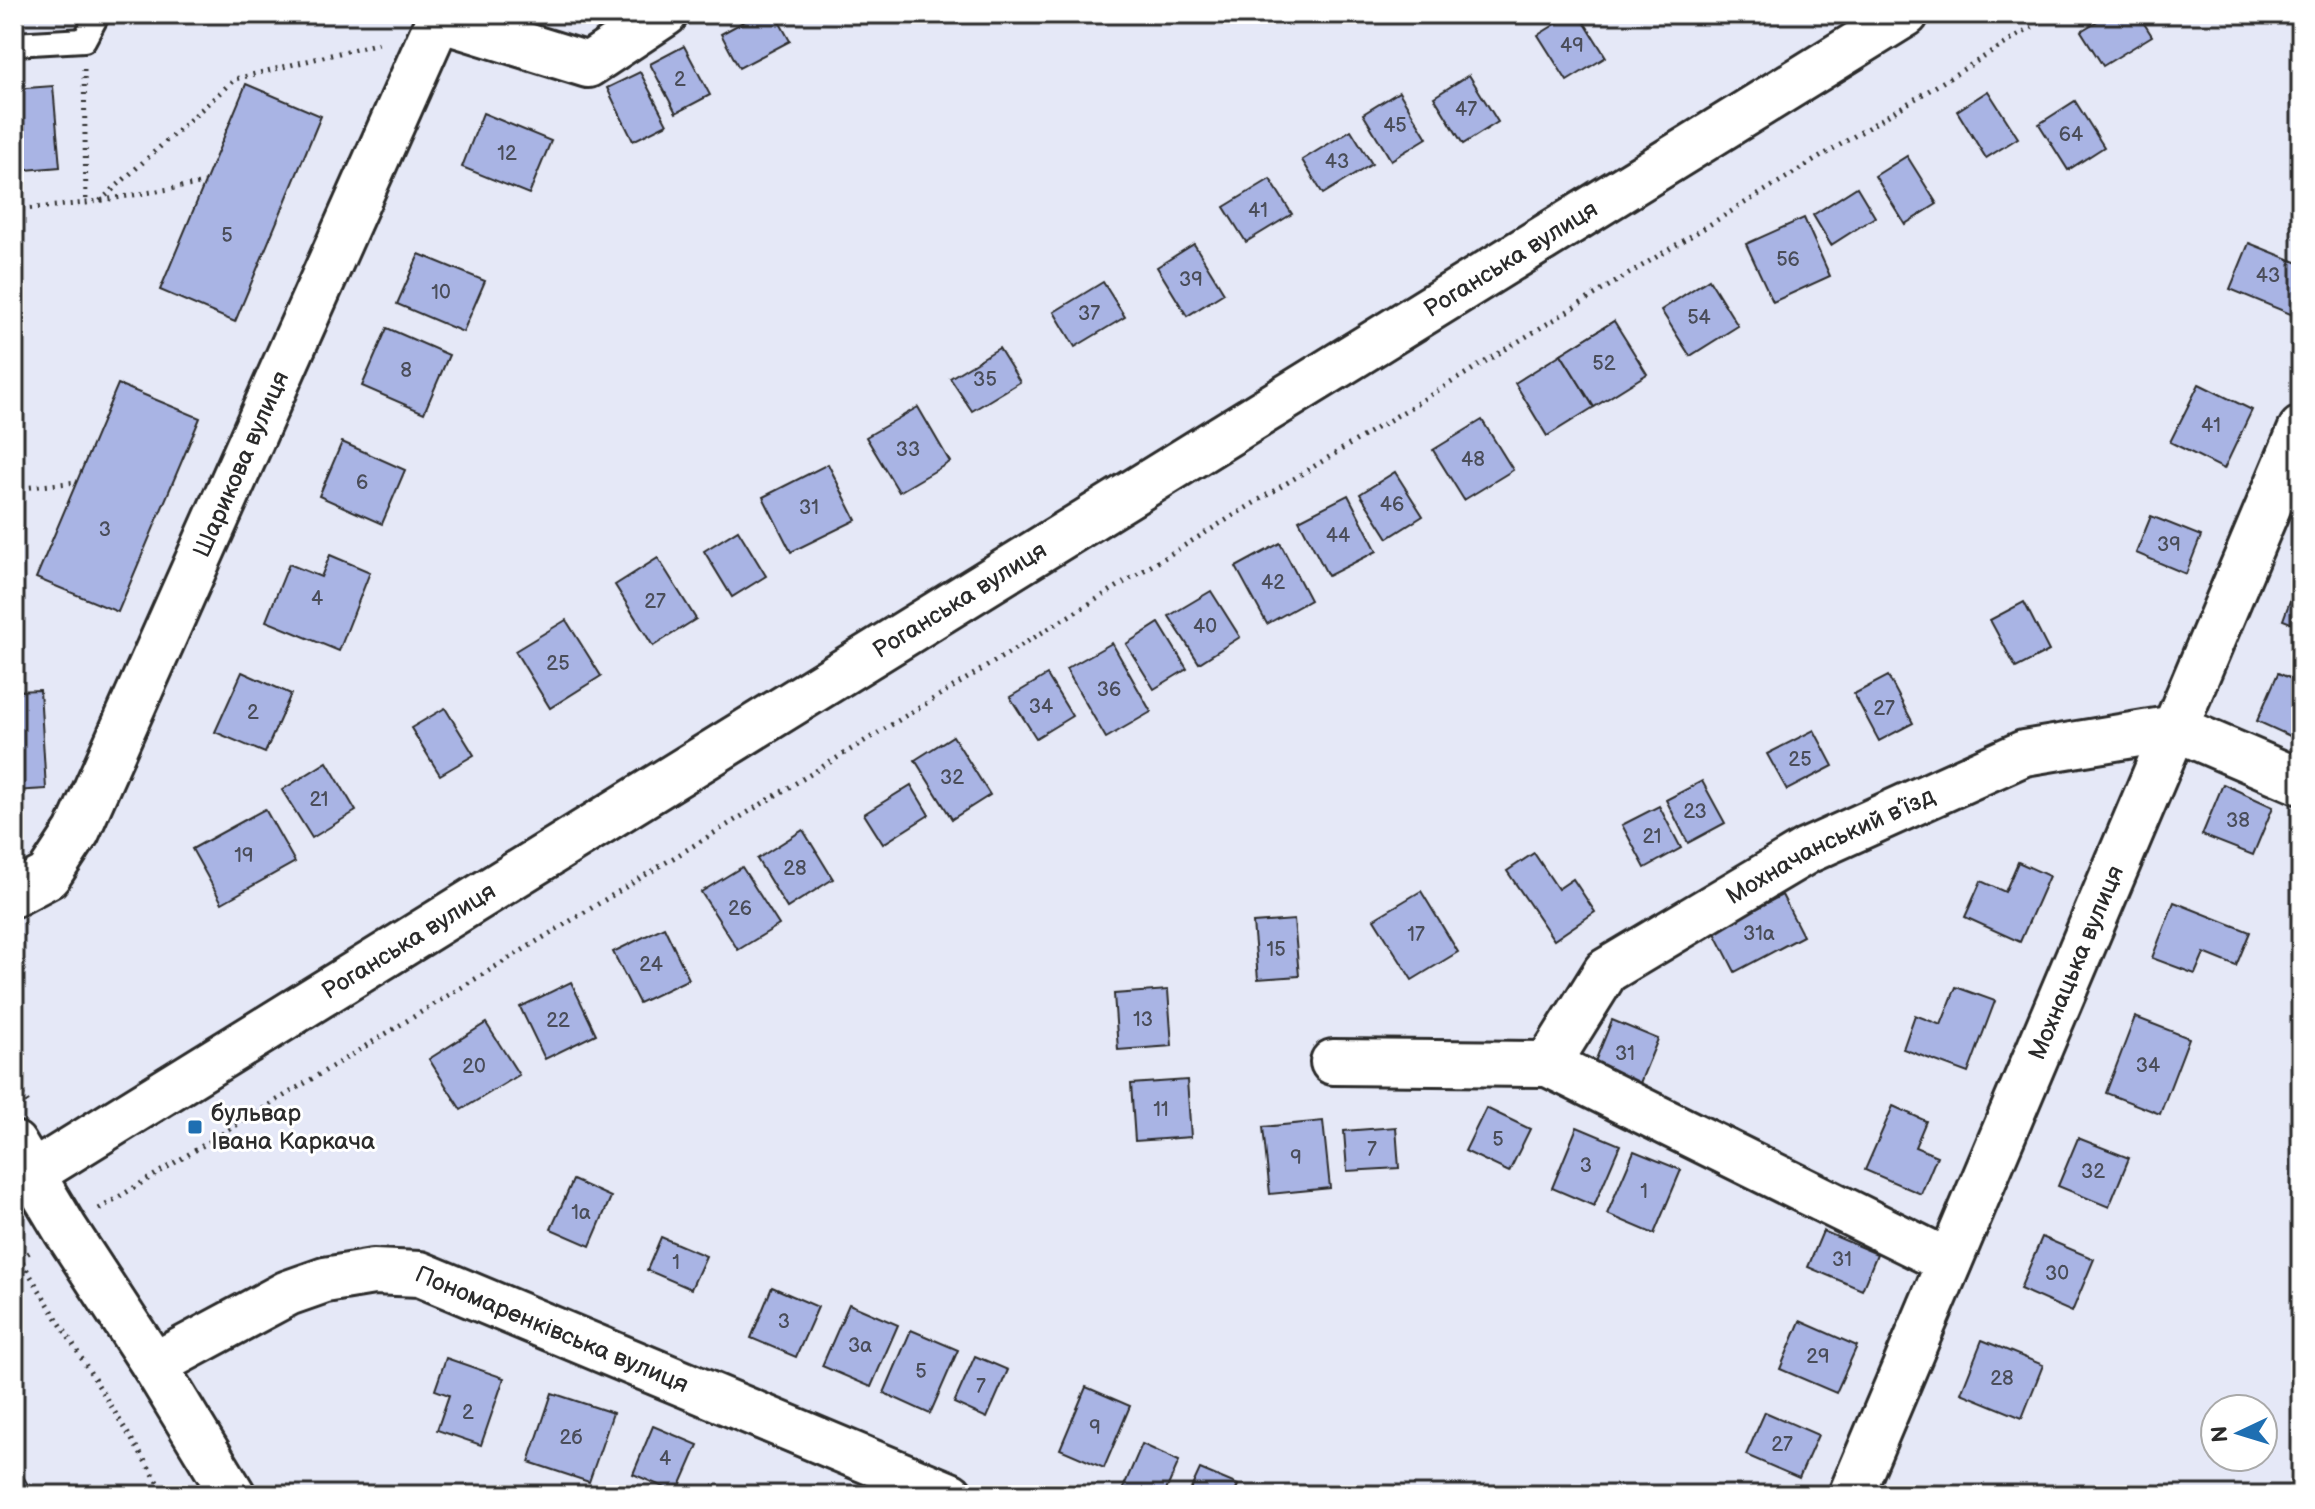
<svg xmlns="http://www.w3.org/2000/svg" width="2315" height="1509" viewBox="0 0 2315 1509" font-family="'Balsamiq Sans',sans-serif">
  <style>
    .building { fill: #a9b4e4; stroke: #2b2b2b; stroke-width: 2 }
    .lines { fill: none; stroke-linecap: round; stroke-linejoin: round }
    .lane-casing { stroke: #2b2b2b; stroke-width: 28 }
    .street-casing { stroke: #2b2b2b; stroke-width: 50 }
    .secondary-casing { stroke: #2b2b2b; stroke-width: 50 }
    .path { stroke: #2b2b2b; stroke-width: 5; stroke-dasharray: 2 6; stroke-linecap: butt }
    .lane { stroke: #fff; stroke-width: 22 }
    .street { stroke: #fff; stroke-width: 44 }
    .secondary { stroke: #fff; stroke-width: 44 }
    .poi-dot { fill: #1f6fb2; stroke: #fff; stroke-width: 3 }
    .labels { text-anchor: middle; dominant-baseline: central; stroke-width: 6; stroke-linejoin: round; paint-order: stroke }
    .number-label { font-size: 20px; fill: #4a4d59 }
    .street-label { font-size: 24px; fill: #2b2b2b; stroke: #fff }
    .poi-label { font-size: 24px; fill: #2b2b2b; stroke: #fff; text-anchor: start }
  </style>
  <rect width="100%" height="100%" fill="#e5e8f7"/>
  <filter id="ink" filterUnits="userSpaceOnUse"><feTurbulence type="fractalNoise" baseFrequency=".0125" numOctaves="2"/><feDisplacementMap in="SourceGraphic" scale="16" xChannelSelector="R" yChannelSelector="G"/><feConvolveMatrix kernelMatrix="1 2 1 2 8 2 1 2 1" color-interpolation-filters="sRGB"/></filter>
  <g filter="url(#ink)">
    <!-- building -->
    <g class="building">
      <path d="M61,14h27l-4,10z"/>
      <path d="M758,14h17l15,27 -51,27 -18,-34z"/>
      <path d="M1572,14h7l27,43 -39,24 -29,-46z"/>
      <path d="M2109,14h29l14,22 -49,30 -22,-35z"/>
      <path d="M684,46l26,49 -34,18 -26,-49z"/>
      <path d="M640,72l27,52 -34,17 -26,-53z"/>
      <path d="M1469,75l29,47 -35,22 -29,-47z"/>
      <path d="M246,84l75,32 -86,206 -75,-32z"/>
      <path d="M53,86l7,81 -46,4v-82z"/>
      <path d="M1988,91l30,47 -32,20 -29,-47z"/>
      <path d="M1399,92l28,46 -36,22 -28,-46z"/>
      <path d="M2075,101l29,46 -36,23 -29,-46z"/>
      <path d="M483,113l68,28 -22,53 -67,-27z"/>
      <path d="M1351,130l21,34 -49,30 -21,-34z"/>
      <path d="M1907,156l30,48 -32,20 -30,-48z"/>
      <path d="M1270,179l22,35 -46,28 -22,-35z"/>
      <path d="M1857,187l18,30 -44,28 -18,-30z"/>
      <path d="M1804,218l26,58 -57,26 -27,-58z"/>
      <path d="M2249,243l52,21v31l-8,20 -63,-26z"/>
      <path d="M1194,244l30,49 -37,23 -30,-49z"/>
      <path d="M419,254l66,27 -22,51 -66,-28z"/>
      <path d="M1709,279l29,47 -48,30 -29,-46z"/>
      <path d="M1103,282l22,35 -50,30 -21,-35z"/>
      <path d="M1614,321l-53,33 33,53 -47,29 -32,-53z"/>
      <path d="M1614,321l33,53 -53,33 -33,-53z"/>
      <path d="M387,328l62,27 -25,58 -62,-27z"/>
      <path d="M999,348l21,34 -48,29 -22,-33z"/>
      <path d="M118,384l82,34 -82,194 -82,-34z"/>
      <path d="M2199,384l53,26 -28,59 -54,-27z"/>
      <path d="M918,407l32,55 -51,30 -33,-55z"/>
      <path d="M1482,420l31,50 -49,30 -31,-50z"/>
      <path d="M342,442l63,28 -23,54 -63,-28z"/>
      <path d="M828,464l28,56 -65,32 -28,-55z"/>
      <path d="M1395,472l28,44 -35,22 -28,-44z"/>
      <path d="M1348,495l29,56 -49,25 -29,-56z"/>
      <path d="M2151,516l50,20 -15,38 -50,-21z"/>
      <path d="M738,530l28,46 -34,21 -28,-46z"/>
      <path d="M1280,543l30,57 -43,24 -31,-57z"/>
      <path d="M330,555l40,17 -31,79 -73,-30 23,-57 32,13z"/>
      <path d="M658,558l38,61 -43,27 -38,-61z"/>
      <path d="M2301,571v56l-18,-7z"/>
      <path d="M1211,591l29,46 -41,26 -30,-47z"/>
      <path d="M2024,602l25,49 -33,17 -26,-48z"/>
      <path d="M566,620l35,56 -51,32 -35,-57z"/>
      <path d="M1159,623l28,46 -33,20 -28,-45z"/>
      <path d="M1112,643l39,69 -45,26 -40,-69z"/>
      <path d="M242,672l49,22 -26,59 -50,-21z"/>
      <path d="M2278,673l23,10v33l-9,21 -35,-16z"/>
      <path d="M1047,675l25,41 -36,22 -26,-41z"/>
      <path d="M1888,676l25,47 -34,18 -25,-47z"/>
      <path d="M40,690l6,99 -32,2v-100z"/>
      <path d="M445,708l29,47 -34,20 -29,-47z"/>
      <path d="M1814,730l19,36 -46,24 -20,-36z"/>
      <path d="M953,736l37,59 -38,24 -37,-59z"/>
      <path d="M327,762l29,49 -44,27 -30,-48z"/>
      <path d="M1702,781l23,42 -37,20 -22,-43z"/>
      <path d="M2223,784l50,23 -20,48 -51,-20z"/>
      <path d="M911,785l18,30 -46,29 -19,-30z"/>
      <path d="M1659,806l22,42 -36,20 -23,-43z"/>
      <path d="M265,809l30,53 -73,41 -30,-54z"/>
      <path d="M803,830l30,49 -46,29 -30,-49z"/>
      <path d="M1534,853l24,36 15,-10 22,33 -41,28 -47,-69z"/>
      <path d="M2018,862l31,14 -29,66 -55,-25 16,-36 24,11z"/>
      <path d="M742,867l37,58 -41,25 -37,-58z"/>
      <path d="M1421,891l37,61 -46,28 -38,-61z"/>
      <path d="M1782,895l21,41 -68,36 -21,-41z"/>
      <path d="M2174,902l76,30 -14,34 -32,-13 -9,21 -43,-16z"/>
      <path d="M1294,920l5,56 -41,3 -5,-56z"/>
      <path d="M664,927l25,52 -50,24 -26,-51z"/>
      <path d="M571,982l25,52 -51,25 -25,-52z"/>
      <path d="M1956,987l39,14 -27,72 -65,-24 12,-34 26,10z"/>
      <path d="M1168,990l4,56 -54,4 -4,-56z"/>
      <path d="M2135,1017l54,21 -29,76 -54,-21z"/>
      <path d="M1612,1020l46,19 -20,49 -46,-19z"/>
      <path d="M486,1023l33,52 -58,35 -32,-51z"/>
      <path d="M1187,1080l4,57 -56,4 -4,-57z"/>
      <path d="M1893,1106l33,15 -11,26 22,9 -16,38 -56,-24z"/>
      <path d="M1486,1108l44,21 -21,43 -44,-21z"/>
      <path d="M1323,1121l7,67 -60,6 -7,-67z"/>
      <path d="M1396,1127l3,41 -52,3 -3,-40z"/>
      <path d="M1577,1127l43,18 -26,61 -42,-18z"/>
      <path d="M2078,1138l51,20 -20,49 -51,-21z"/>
      <path d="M1634,1151l47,19 -27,64 -47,-20z"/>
      <path d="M573,1180l38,17 -21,49 -39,-17z"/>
      <path d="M1823,1231l54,23 -15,36 -54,-23z"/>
      <path d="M661,1237l45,19 -15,33 -44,-19z"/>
      <path d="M2042,1237l52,22 -22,53 -52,-23z"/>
      <path d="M772,1287l46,20 -22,50 -45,-19z"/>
      <path d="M849,1304l49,21 -27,62 -49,-21z"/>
      <path d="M1800,1321l57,25 -21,47 -56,-24z"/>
      <path d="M911,1330l47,20 -28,64 -46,-21z"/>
      <path d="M1982,1340l61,25 -21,53 -61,-25z"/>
      <path d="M975,1356l33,14 -21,48 -33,-15z"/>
      <path d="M446,1358l58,20 -23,67 -44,-15 12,-35 -14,-5z"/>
      <path d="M1086,1387l44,19 -26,62 -44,-19z"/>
      <path d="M552,1393l61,20 -24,69 -60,-20z"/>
      <path d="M1765,1412l53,23 -19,43 -53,-23z"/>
      <path d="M653,1426l45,19 -21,48 -44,-19z"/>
      <path d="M1142,1444l37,17 -15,34h-39l-4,-2z"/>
      <path d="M14,1461l20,34h-20z"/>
      <path d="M1200,1469l38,16 -4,10h-46z"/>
    </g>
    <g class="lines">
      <defs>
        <path id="lane" d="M14,44l70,-4 14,-26"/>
        <g id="street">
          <path d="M439,19l149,46 77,-51"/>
          <path id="s1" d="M14,894l34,-18 29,-44 364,-818"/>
          <path id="s2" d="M1333,1062l215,2 58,-93 201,-120 217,-98 151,-25 126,54"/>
          <path d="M1548,1064l401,198"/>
          <path id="s3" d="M154,1365l134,-72 37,-13 48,-8 47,2 530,221"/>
          <path id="s4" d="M1851,1495l450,-1066"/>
        </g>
        <g id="secondary">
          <path d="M14,1144l51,85 89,136 79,130"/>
          <path id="s5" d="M14,1185l1892,-1171"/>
        </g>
      </defs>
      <!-- lane casing -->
      <use href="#lane" class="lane-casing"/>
      <!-- street casing -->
      <use href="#street" class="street-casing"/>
      <!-- secondary casing -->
      <use href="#secondary" class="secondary-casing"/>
      <!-- path -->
      <g class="path">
        <path d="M84,69l2,134"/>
        <path d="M100,201l135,-122 148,-37"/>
        <path d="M14,210l72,-7 119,-20"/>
        <path d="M14,489l63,-7"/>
        <path d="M14,1081l16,26"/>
        <path d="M99,1209l1955,-1195"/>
        <path d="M14,1249l152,246"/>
        <path d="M14,1262l19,-12"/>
      </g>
      <!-- lane -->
      <use href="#lane" class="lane"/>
      <!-- street -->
      <use href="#street" class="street"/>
      <!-- secondary -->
      <use href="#secondary" class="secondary"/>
    </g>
  </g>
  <!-- markers -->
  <rect class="poi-dot" x="187" y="1119" width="16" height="16" rx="4"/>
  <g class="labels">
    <!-- number labels -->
    <g class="number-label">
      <text x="1572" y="46">49</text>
      <text x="680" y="80">2</text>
      <text x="1466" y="110">47</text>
      <text x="1395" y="126">45</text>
      <text x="2071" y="135">64</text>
      <text x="507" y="154">12</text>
      <text x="1337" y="162">43</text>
      <text x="1258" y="211">41</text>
      <text x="227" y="236">5</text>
      <text x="1788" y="260">56</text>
      <text x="2268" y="276">43</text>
      <text x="1191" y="280">39</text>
      <text x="441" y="293">10</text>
      <text x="1089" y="314">37</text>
      <text x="1699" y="318">54</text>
      <text x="1604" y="364">52</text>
      <text x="406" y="371">8</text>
      <text x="985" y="380">35</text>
      <text x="2211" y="426">41</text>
      <text x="908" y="450">33</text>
      <text x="1473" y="460">48</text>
      <text x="362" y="483">6</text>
      <text x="1392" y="505">46</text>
      <text x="809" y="508">31</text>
      <text x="105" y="530">3</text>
      <text x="1338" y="536">44</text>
      <text x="2169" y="545">39</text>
      <text x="1273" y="583">42</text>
      <text x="317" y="599">4</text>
      <text x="655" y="602">27</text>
      <text x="1205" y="627">40</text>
      <text x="558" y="664">25</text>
      <text x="1109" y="690">36</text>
      <text x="1041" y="707">34</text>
      <text x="1884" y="709">27</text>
      <text x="253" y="713">2</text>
      <text x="1800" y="760">25</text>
      <text x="952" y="778">32</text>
      <text x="319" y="800">21</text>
      <text x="1695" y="812">23</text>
      <text x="2238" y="821">38</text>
      <text x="1652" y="837">21</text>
      <text x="244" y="856">19</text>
      <text x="795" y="869">28</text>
      <text x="740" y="909">26</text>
      <text x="1759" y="934">31а</text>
      <text x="1416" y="935">17</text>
      <text x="1276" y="950">15</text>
      <text x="651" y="965">24</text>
      <text x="1143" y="1020">13</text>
      <text x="558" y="1021">22</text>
      <text x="1625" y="1054">31</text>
      <text x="2148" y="1066">34</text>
      <text x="474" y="1067">20</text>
      <text x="1161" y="1110">11</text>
      <text x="1498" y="1140">5</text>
      <text x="1372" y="1150">7</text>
      <text x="1296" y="1158">9</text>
      <text x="1586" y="1166">3</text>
      <text x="2093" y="1172">32</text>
      <text x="1644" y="1192">1</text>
      <text x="581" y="1213">1а</text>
      <text x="1842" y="1260">31</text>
      <text x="676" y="1263">1</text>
      <text x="2057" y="1274">30</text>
      <text x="784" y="1322">3</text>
      <text x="860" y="1346">3а</text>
      <text x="1818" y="1357">29</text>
      <text x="921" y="1372">5</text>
      <text x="2002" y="1379">28</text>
      <text x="981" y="1387">7</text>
      <text x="468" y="1413">2</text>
      <text x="1095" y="1428">9</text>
      <text x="571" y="1438">2б</text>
      <text x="1782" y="1445">27</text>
      <text x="665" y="1459">4</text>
    </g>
    <!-- street labels -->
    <g class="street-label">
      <text stroke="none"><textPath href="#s5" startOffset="1760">Роганська вулиця</textPath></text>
      <text stroke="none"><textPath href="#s1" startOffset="494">Шарикова вулиця</textPath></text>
      <text stroke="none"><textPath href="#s5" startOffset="1112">Роганська вулиця</textPath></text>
      <text stroke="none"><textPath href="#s2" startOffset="582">Мохначанський в’їзд</textPath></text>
      <text stroke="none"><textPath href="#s5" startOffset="464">Роганська вулиця</textPath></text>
      <text stroke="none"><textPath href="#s4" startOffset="578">Мохнацька вулиця</textPath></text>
      <text stroke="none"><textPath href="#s3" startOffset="430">Пономаренківська вулиця</textPath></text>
    </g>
    <!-- poi labels -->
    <g class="poi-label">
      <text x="211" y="1113">бульвар<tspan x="211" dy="28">Івана Каркача</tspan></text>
    </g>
  </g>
  <!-- margin -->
  <rect width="2315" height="1509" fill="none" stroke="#fff" stroke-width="48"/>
  <rect x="24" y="24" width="2267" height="1461" fill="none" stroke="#2b2b2b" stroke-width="3" filter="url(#ink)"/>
  <!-- north arrow -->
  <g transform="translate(2239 1433) rotate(266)"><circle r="38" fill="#ffffff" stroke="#aaaaaa" stroke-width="2"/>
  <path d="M0-6L14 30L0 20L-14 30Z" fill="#1f6fb2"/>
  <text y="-12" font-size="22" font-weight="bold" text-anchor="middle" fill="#2b2b2b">N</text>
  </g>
</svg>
